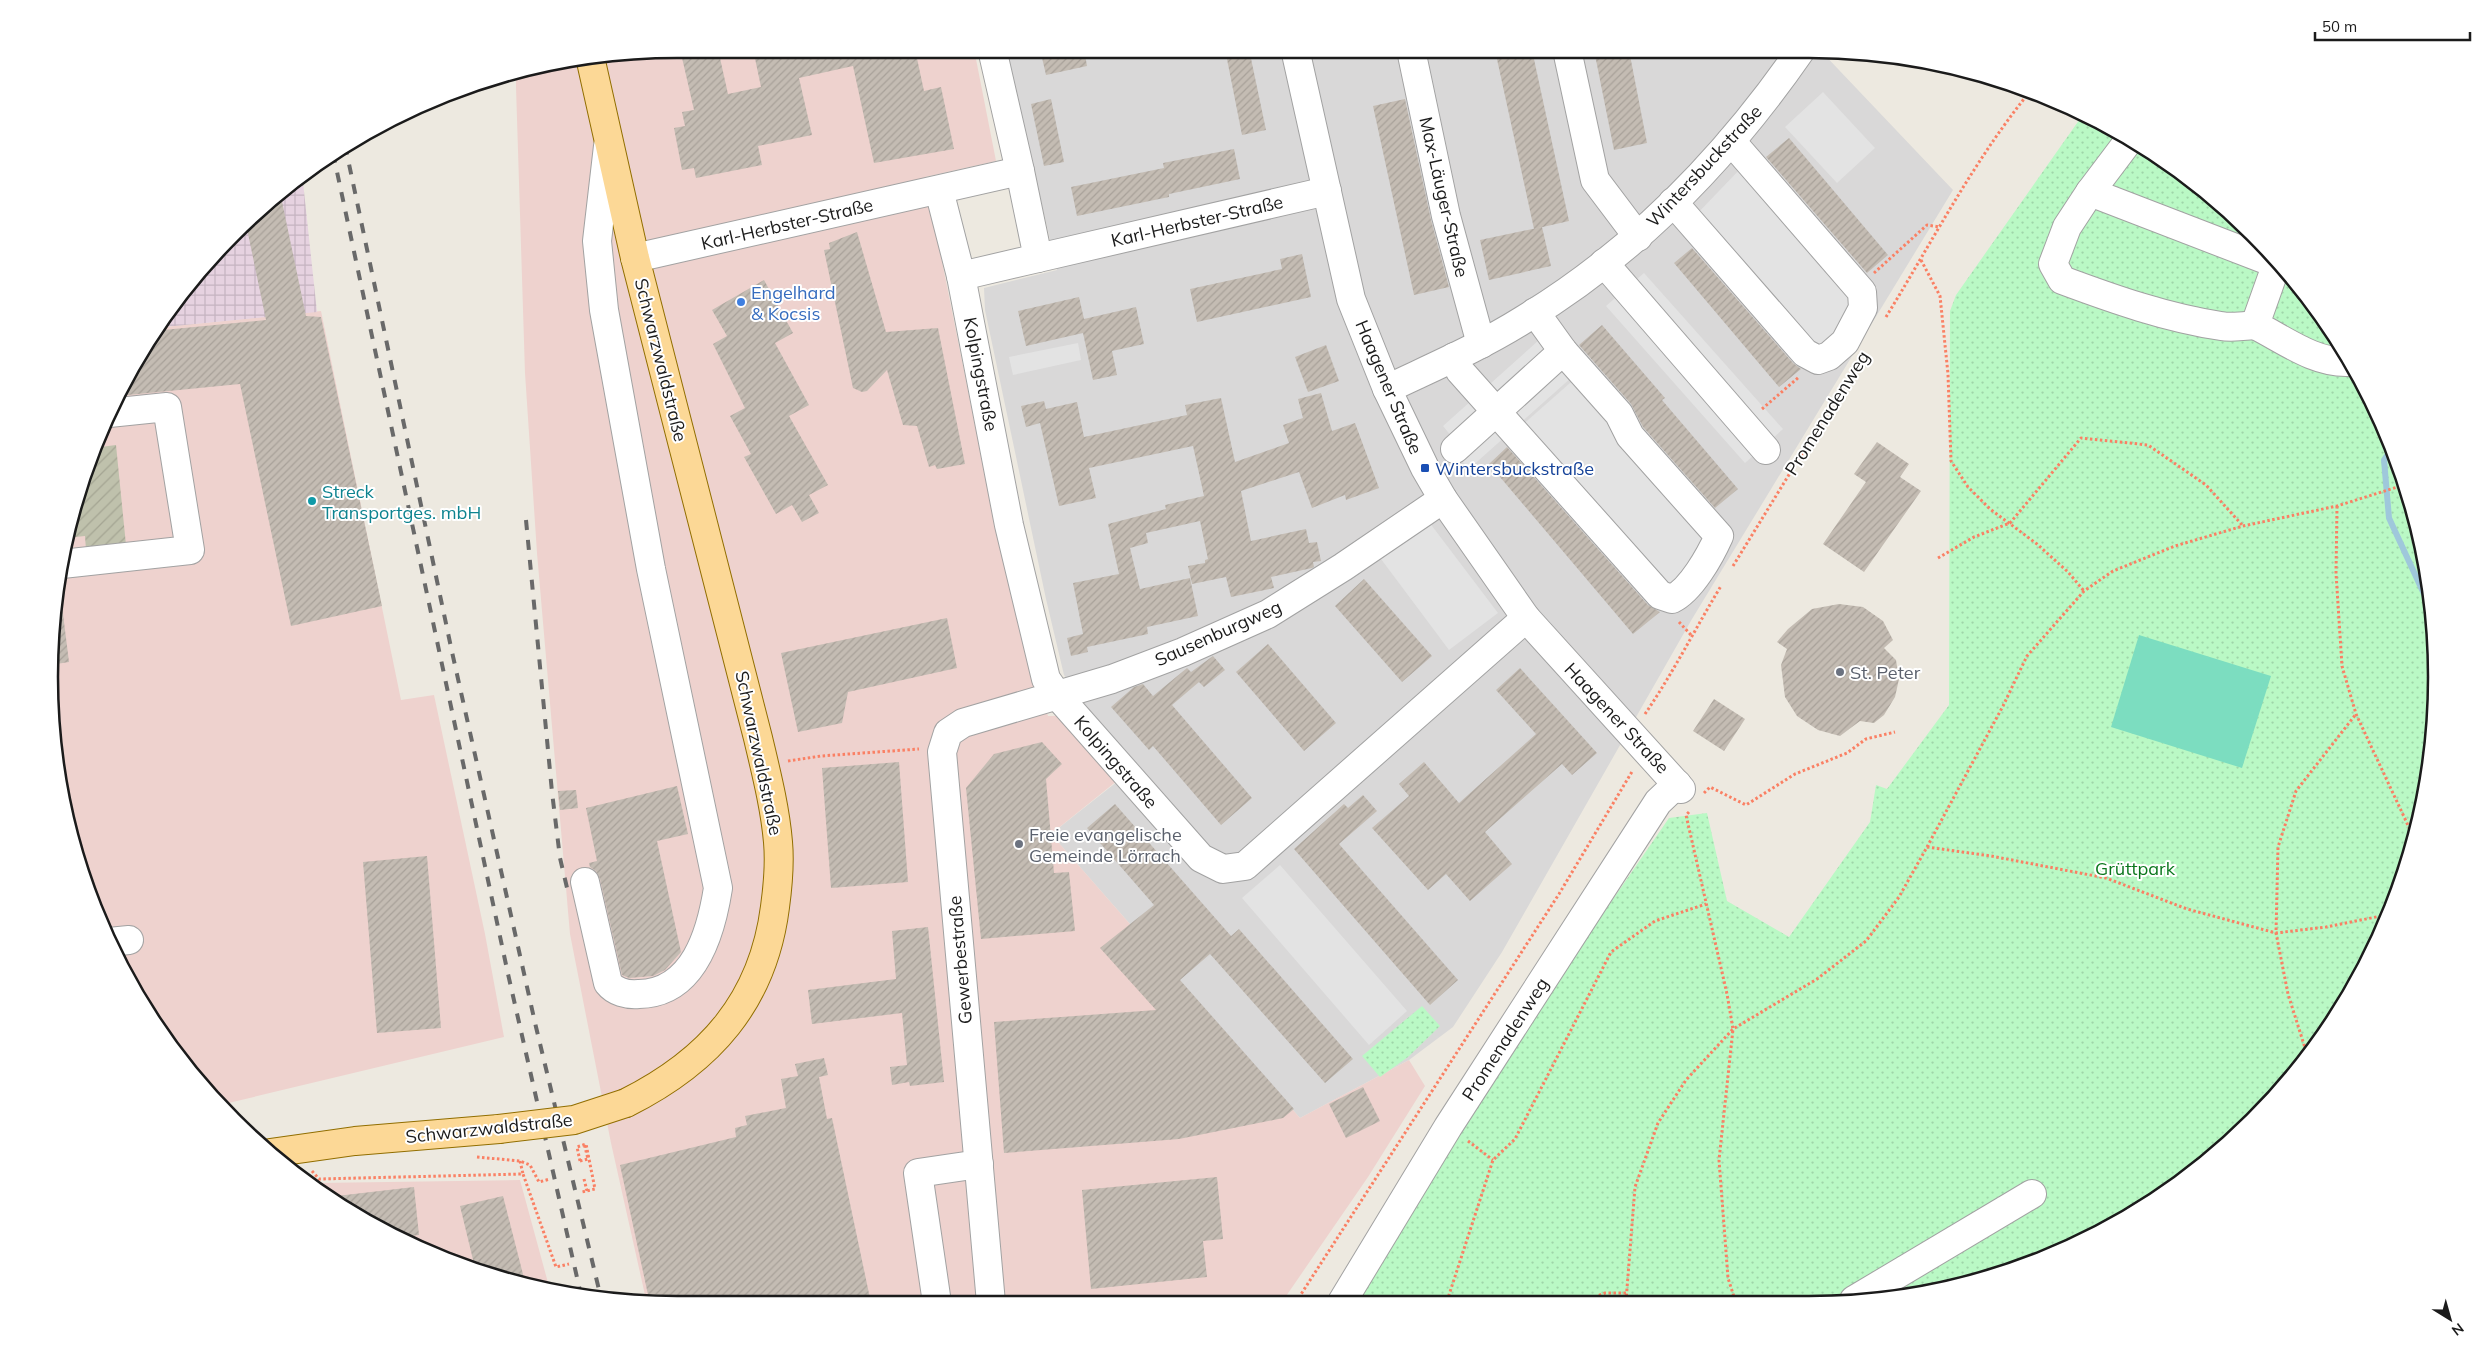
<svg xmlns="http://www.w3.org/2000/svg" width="2485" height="1354" viewBox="0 0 2485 1354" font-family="Mulish,sans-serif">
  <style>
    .residential { fill: #d9d8d8 }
    .commercial { fill: #eed2ce }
    .industrial { fill: url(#industrial-grid) }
    .construction { fill: url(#construction-furrows) }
    .park { fill: url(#park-dots) }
    .pitch { fill: #7cddc0 }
    .parking { fill: #e3e3e3 }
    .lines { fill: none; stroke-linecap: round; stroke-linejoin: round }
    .stream { stroke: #9fc8db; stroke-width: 6 }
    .building { fill: url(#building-hatch) }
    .minor-casing { stroke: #a2a2a2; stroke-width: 30 }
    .major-casing { stroke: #916e00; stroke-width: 30 }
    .path { stroke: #fa8064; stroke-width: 3; stroke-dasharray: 2.5 2.5; stroke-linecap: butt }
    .minor { stroke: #fff; stroke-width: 28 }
    .major { stroke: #fcd896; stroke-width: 28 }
    .rail { stroke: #696969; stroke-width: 4; stroke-dasharray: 10 10; stroke-linecap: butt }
    .major-bridge-casing { stroke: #916e00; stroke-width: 30; stroke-linecap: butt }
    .path-bridge { stroke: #fa8064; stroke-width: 3; stroke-dasharray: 2.5 2.5; stroke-linecap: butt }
    .major-bridge { stroke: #fcd896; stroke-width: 28 }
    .shop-dot { fill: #3f7fe0; stroke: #fff; stroke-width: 2 }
    .transit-dot { fill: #1a4fb4; stroke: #fff; stroke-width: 2 }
    .culture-dot { fill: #0f9aa8; stroke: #fff; stroke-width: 2 }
    .worship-dot { fill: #6b7280; stroke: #fff; stroke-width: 2 }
    .labels { text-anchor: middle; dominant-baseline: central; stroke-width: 4; stroke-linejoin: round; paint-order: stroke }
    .street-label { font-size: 18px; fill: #1b1b1b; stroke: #fff }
    .shop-label { font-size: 18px; fill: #366cbe; stroke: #fff; text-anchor: start }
    .transit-label { font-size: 18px; fill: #164399; stroke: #fff; text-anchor: start }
    .culture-label { font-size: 18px; fill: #0d838f; stroke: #fff; text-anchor: start }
    .worship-label { font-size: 18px; fill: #5b616d; stroke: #fff; text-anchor: start }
    .park-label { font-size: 18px; fill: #0b771d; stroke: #fff }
    .rim { fill: none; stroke: #1b1b1b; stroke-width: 2.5 }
  </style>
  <defs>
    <pattern id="industrial-grid" width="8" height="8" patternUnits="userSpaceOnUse" patternTransform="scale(1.25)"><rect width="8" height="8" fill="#e6d2e0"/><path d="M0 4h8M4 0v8" fill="none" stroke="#c5b4c0"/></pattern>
    <pattern id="construction-furrows" width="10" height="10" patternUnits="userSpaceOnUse" patternTransform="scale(1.25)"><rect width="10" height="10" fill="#bfc1ac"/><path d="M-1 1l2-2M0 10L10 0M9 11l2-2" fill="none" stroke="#a4a593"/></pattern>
    <pattern id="park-dots" width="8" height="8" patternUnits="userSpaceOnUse" patternTransform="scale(1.25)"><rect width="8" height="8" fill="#baf9c5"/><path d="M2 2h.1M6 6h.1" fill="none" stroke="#9fd5a9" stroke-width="1.8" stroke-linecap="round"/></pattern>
    <pattern id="building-hatch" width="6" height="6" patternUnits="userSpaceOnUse" patternTransform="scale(1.25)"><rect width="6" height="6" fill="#c4bcb3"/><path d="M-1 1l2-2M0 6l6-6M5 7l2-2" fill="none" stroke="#a8a199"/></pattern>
  </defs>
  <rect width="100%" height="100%" fill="#ede9e0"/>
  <!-- residential -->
  <path class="residential" d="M1006,49l814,1 133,140 -261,429 -190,333 -49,75 -44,33 -109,58 -249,-284 86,-68 -50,-59 -23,-32 -18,-76 -61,-289 -1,-22 73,-18z"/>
  <!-- commercial -->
  <g class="commercial">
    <path d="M677,49h297l22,112 -71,16 65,323 35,151 23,65h16l54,64 -67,54 249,284 109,-58 16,26 -57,91 -86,125 -635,2 -36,-161 -41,-209 -33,-381 -12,-180 -9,-286v-16l39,-10z"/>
    <path d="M321,311l80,389 33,-5 51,239 19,103 -284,68 -15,-14 -51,-65 -57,-108 -27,-79 -20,-121v-82l20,-121 27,-79 57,-108z"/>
    <path d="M307,1179l11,4 202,-3 30,110 -36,-6 -151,-63 -62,-41z"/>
  </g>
  <!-- industrial -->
  <path class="industrial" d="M302,173l15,139 -163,16 51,-65z"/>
  <!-- construction -->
  <path class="construction" d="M116,445l10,100 -40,5 -1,-14 -19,2 4,-23 23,-67z"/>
  <!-- park -->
  <g class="park">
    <path d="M2082,116l40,17 100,71 84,90 65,105 44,115 20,122 -4,123 -28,120 -51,112 -100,130 -95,79 -147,72 -120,28 -555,2 334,-484 38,-5 20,88 62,36 81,-115 6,-37 11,4 62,-84 1,-394 6,-16z"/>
    <path d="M1422,1006l18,20 -32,31 -28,20 -18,-21z"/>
  </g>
  <!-- pitch -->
  <path class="pitch" d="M2139,635l132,41 -29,92 -131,-41z"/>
  <!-- parking -->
  <g class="parking">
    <path d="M1823,92l52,56 -38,35 -52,-56z"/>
    <path d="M1744,165l116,139 -41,51 -124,-139z"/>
    <path d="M1644,273l139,156 -38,34 -139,-157z"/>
    <path d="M1539,340l33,37 -103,92 -23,-26 6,-6 -9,-11z"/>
    <path d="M1078,343l3,17 -68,15 -4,-18z"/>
    <path d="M1578,376l129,166 -30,45 -17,-1 -141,-158z"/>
    <path d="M1426,518l72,95 -49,37 -71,-95z"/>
    <path d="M1280,865l127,146 -38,34 -127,-147z"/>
  </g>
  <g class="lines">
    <!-- stream -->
    <g class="stream">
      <path d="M2391,450l-7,10 5,58 41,89"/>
      <path d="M2430,762l-2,-2 4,-50"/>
    </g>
  </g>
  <!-- building -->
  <g class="building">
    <path d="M680,49h38l10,45 33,-7 -8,-38h162l9,42 17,-4 13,62 -80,14 -21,-97 -54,12 13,57 -54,11 4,19 -66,13 -2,-10 -12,2 -8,-42 11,-2 -3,-14 12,-2z"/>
    <path d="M1040,49h44l3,17 -41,9z"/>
    <path d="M1225,49h24l17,81 -24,5z"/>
    <path d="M1495,50h37l37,171 -35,8z"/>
    <path d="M1594,50h35l18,93 -33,7z"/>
    <path d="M1051,99l13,63 -20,4 -13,-62z"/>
    <path d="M1405,99l26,121 18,67 -35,8 -41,-189z"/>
    <path d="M1789,138l99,117 -21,18 -101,-116z"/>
    <path d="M1234,149l6,30 -71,15v3l-92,19 -6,-29 93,-19 -1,-5z"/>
    <path d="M280,192l26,124 15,1 61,289 -91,20 -51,-242 -122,12 35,-65 113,-11 -20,-96z"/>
    <path d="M1542,227l9,39 -62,14 -9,-40z"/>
    <path d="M857,232l29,100 52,-4 27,136 -28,5 -2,-4 -6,2 -12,-41 -14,-1 -16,-55 -20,21 -5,1 -9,-4 -29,-138 6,-1 -1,-6z"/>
    <path d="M1692,248l101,115 8,6 -22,18 -105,-124z"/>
    <path d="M1302,254l9,43 -114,25 -7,-33 92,-20 -2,-10z"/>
    <path d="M764,280l29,53 -18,10 34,62 -20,11 39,69 -19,10 10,18 -17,9 -10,-17 -16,9 -32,-57 7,-3 -21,-38 15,-8 -32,-64 14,-8 -15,-26z"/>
    <path d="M1079,297l5,22 52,-12 8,37 -32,7 5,24 -24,5 -10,-47 -57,13 -8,-35z"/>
    <path d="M1602,325l63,73 -3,2 76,89 -23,19 -72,-81 -12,-23 -52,-59z"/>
    <path d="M1326,345l13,36 -31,11 -13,-35z"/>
    <path d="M1321,393l11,38 23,-8 24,65 -33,12 -1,-5 -33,13 -13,-36 -58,19 10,50 55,-12 3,14 8,-1 4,19 -8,1 1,5 -2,1 -41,9 3,11 -43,9 -5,-20 -34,7 -4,-18 17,-3v-3l3,-1 -8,-38 -54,12 2,10 -18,5 10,41 50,-11 8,38 -51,11 1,7 -61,13 1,5 -17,4 -4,-18 16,-4 -10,-51 46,-9 -11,-50 58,-15 -1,-4 39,-9 -11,-50 -104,22 7,30 -37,8 -19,-83 -14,4 -5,-21 23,-5 2,8 31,-7 7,35 103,-22 -2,-10 36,-7 14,64 54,-19 -6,-18 20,-7 -5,-19z"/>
    <path d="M1877,442l32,22 -9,13 21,14 -57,81 -41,-28 43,-62 -12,-8z"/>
    <path d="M1507,447l141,158 12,7 -27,22 -144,-170z"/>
    <path d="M1364,579l68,77 -30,26 -67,-76z"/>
    <path d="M56,598h5l8,64 -19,3v-29z"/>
    <path d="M1839,604l24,3 20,14 10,19 -9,8 12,12 3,19 -4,18 -11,18 -10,8 -14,-2 -20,15 -22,-6 -21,-14 -12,-19 -4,-32 6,-16 -10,-7 11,-13 24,-20z"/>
    <path d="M947,618l10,50 -109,24 -6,31 -44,9 -17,-79z"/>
    <path d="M1268,644l68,79 -32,28 -68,-79z"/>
    <path d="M1213,656l12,14 -21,17 -5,-5 -27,23 80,93 -31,27 -68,-79 -4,4 -38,-43 23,-20 9,-3 10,12 34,-28 4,4z"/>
    <path d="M1520,668l77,85 -25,22 -10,-11 -77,68 27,32 -42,37 -24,-27 -18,16 -56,-62 37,-32 -10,-12 25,-22 35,41 77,-69 -40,-44z"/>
    <path d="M1714,699l31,20 -21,32 -31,-20z"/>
    <path d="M1042,742l20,22 -16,15 8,94 15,-1 6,59 -94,8 -15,-151 28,-34z"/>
    <path d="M899,762l9,120 -77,6 -9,-120z"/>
    <path d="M677,786l11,48 -31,7 24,111 -16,18 -12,6 -24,2 -7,-3 -22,-96 -4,-8 -6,-4 -1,-4 8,-2 -11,-53z"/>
    <path d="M576,790l2,18 -18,2 -2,-19z"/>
    <path d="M1363,795l14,16 -38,33 119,136 -28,25 -136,-156 50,-45 4,4z"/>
    <path d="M1115,804l116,132 8,-7 114,130 -28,24 -115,-129 -30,26 114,129 -11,9 -104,21 -175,14 -10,-131 162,-12 -56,-62 54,-43 -67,-77z"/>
    <path d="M427,856l14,172 -64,5 -14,-171z"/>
    <path d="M928,927l16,155 -34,4 -1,-4 -17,3 -2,-18 17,-2 -5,-52 -90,11 -4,-34 88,-11 -4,-48z"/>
    <path d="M824,1058l4,17 -9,2 8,42 5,-1 39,185 -221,1 -30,-139 116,-28 -1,-9 12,-3 -2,-9 41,-8 -5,-29 17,-3 -3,-12z"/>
    <path d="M1363,1087l17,34 -34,17 -17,-34z"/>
    <path d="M1217,1177l6,62 -20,2 4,36 -116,12 -9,-99z"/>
    <path d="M414,1187l5,48 -17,2 -39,-16 -35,-24z"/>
    <path d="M503,1196l23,90 -12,-2 -39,-16 -15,-62z"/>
  </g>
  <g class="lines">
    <defs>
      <g id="minor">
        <path d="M992,49l28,122"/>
        <path d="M1295,49l56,250 36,90 38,79 18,31 83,119 155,171"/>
        <path d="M1411,50l35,166 35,128"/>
        <path d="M1567,50l28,130 43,57"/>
        <path d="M2130,139l-40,53 -23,35 -14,37 9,16c51,19 105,38 159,46 11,2 23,0 34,-1"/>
        <path d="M939,190l22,86 48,249 37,154 11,16 144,163 22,11 22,-3 281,-248"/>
        <path d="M2090,192l187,72"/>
        <path d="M1673,202l132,151 13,7 11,-4 16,-14 18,-34 -1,-16 -131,-151"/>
        <path d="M635,258l385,-87 18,87 -77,18"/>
        <path d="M1038,258l289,-67"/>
        <path d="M1604,263l162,187"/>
        <path d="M2277,263l-22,62c30,15 59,38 93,37"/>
        <path d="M1454,357l6,14 200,224 12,4c19,-9 38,-43 47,-63l-89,-100 -11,-22 -56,-63 -28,-39"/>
        <path d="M1387,389c46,-22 93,-42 136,-69 111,-67 204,-163 278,-270"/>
        <path d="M1455,449l108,-98"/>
        <path d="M62,564l128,-14 -23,-143 -58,6"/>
        <path d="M585,882l23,101c7,9 19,12 31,11 55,-1 72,-61 79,-106l-67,-319 -47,-259 -7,-69 11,-95"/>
        <path d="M109,942l20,-2"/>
        <path d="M1854,1300l178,-106"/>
        <path d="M1342,1302l106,-175 210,-325 19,-18"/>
        <path d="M937,1303l-19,-130 61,-9"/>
        <path d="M991,1303l-49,-551 6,-19 15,-10 149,-44 71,-27 85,-38 75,-47 100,-68"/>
      </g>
      <g id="major">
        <path d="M590,57l45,201 123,480c8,34 17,69 20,104 2,22 0,43 -3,65 -12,94 -65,154 -149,196"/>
        <path d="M270,1153l85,-12 144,-12"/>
      </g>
    </defs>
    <!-- minor casing -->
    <use href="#minor" class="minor-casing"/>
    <!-- major casing -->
    <use href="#major" class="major-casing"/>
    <!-- path -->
    <g class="path">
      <path d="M1921,260l19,36 8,78 3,87 17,26 22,22 47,35 31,28 16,19"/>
      <path d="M1874,273l53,-48 13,2"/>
      <path d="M1886,317c46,-75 87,-155 142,-223"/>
      <path d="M1762,409l37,-32"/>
      <path d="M2337,506l-1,67 6,93 14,48 57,122"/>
      <path d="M1938,558l36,-21 36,-14 71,-85 67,7 58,40 37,41"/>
      <path d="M1733,566l122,-199"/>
      <path d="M1679,622l12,13"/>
      <path d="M1645,714c28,-41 50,-85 76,-128"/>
      <path d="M788,761l33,-5 98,-7"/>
      <path d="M1704,793l6,-6 36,18 49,-31 52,-21 19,-14 29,-7"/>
      <path d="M1689,812l-3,3 41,179 6,35 -14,131 9,118 7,22"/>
      <path d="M1927,847l64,9 115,22 81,31 89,24 50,-6 60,-12"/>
      <path d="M2306,1051l-18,-57 -12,-61 2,-86 18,-56 60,-77"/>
      <path d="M1468,1141l25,19"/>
      <path d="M477,1157l43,4 10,4 9,17 11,-3"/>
      <path d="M520,1161l3,13"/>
      <path d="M580,1161l-3,-14 9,-3 9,45 -13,3"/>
      <path d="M312,1171l7,8 204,-5 33,93 13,-3"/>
      <path d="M584,1179l3,12"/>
      <path d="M1447,1301l46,-141 22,-21 96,-187 44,-31 51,-17"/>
      <path d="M1585,1301l20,-8h22"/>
      <path d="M1626,1301l9,-114 23,-64 28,-43 47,-51 84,-50 49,-38 33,-44 28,-50 76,-141 24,-50 57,-65 29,-20 62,-25 68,-20 94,-20 67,-21"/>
      <path d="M1296,1302l263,-408 74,-124"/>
    </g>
    <!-- minor -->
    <use href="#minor" class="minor"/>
    <!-- major -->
    <use href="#major" class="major"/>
    <!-- rail -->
    <g class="rail">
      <path d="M345,145l107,507 84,375 65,271"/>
      <path d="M333,153l175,821 73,321"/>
      <path d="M526,520l26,272 8,66 8,34"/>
    </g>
    <defs>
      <path id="major-bridge" d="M499,1129l75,-9 52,-17"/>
    </defs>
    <!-- major-bridge casing -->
    <use href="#major-bridge" class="major-bridge-casing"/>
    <!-- path-bridge -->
    <path class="path-bridge" d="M580,1161l8,-2 -4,-16"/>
    <!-- major-bridge -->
    <use href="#major-bridge" class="major-bridge"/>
  </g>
  <!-- markers -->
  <circle class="shop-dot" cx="741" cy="302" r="5"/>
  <rect class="transit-dot" x="1420" y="463" width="10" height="10" rx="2.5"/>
  <circle class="culture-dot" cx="312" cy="501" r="5"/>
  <g class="worship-dot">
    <circle cx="1840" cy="672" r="5"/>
    <circle cx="1019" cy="844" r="5"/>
  </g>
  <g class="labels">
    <!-- street labels -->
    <g class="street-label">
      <text transform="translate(1704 166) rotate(-47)">Wintersbuckstraße</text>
      <text transform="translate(1444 197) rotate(77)">Max-Läuger-Straße</text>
      <text transform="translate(1197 221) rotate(-13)">Karl-Herbster-Straße</text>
      <text transform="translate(787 224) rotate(-13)">Karl-Herbster-Straße</text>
      <text transform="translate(661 360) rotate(76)">Schwarzwaldstraße</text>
      <text transform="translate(981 374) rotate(79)">Kolpingstraße</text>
      <text transform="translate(1389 387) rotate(67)">Haagener Straße</text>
      <text transform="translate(1827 413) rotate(-58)">Promenadenweg</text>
      <text transform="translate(1218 633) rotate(-24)">Sausenburgweg</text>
      <text transform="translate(1617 718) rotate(47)">Haagener Straße</text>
      <text transform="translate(759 753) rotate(78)">Schwarzwaldstraße</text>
      <text transform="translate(1116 762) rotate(49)">Kolpingstraße</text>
      <text transform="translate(960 960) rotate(-95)">Gewerbestraße</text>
      <text transform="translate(1505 1039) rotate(-57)">Promenadenweg</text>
      <text transform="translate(489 1128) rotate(-6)">Schwarzwaldstraße</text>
    </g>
    <!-- shop labels -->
    <g class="shop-label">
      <text x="751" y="292">Engelhard<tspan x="751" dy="21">&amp; Kocsis</tspan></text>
    </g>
    <!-- transit labels -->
    <g class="transit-label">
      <text x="1435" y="468">Wintersbuckstraße</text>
    </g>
    <!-- culture labels -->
    <g class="culture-label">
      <text x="322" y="491">Streck<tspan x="322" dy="21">Transportges. mbH</tspan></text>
    </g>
    <!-- worship labels -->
    <g class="worship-label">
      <text x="1850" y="672">St. Peter</text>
      <text x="1029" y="834">Freie evangelische<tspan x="1029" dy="21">Gemeinde Lörrach</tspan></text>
    </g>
    <!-- park labels -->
    <g class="park-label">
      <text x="2135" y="868">Grüttpark</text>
    </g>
  </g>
  <!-- crop -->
  <path d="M0 0H2485V1354H0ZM677 58H1809A619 619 0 0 1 2428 677V677A619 619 0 0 1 1809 1296H677A619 619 0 0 1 58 677V677A619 619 0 0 1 677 58Z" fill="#fff" fill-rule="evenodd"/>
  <path class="rim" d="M677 58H1809A619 619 0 0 1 2428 677V677A619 619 0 0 1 1809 1296H677A619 619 0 0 1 58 677V677A619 619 0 0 1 677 58Z"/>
  <!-- north arrow -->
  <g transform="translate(2450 1319) rotate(143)" stroke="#ffffff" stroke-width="4" paint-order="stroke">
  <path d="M0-4L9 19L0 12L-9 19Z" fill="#1b1b1b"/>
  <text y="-8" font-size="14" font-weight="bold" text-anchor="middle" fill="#1b1b1b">N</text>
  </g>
  <!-- scale -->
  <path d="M2315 32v8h155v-8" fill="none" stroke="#1b1b1b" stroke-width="2.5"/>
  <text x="2322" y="32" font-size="15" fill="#1b1b1b" stroke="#ffffff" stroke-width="4" paint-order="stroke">50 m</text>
</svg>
